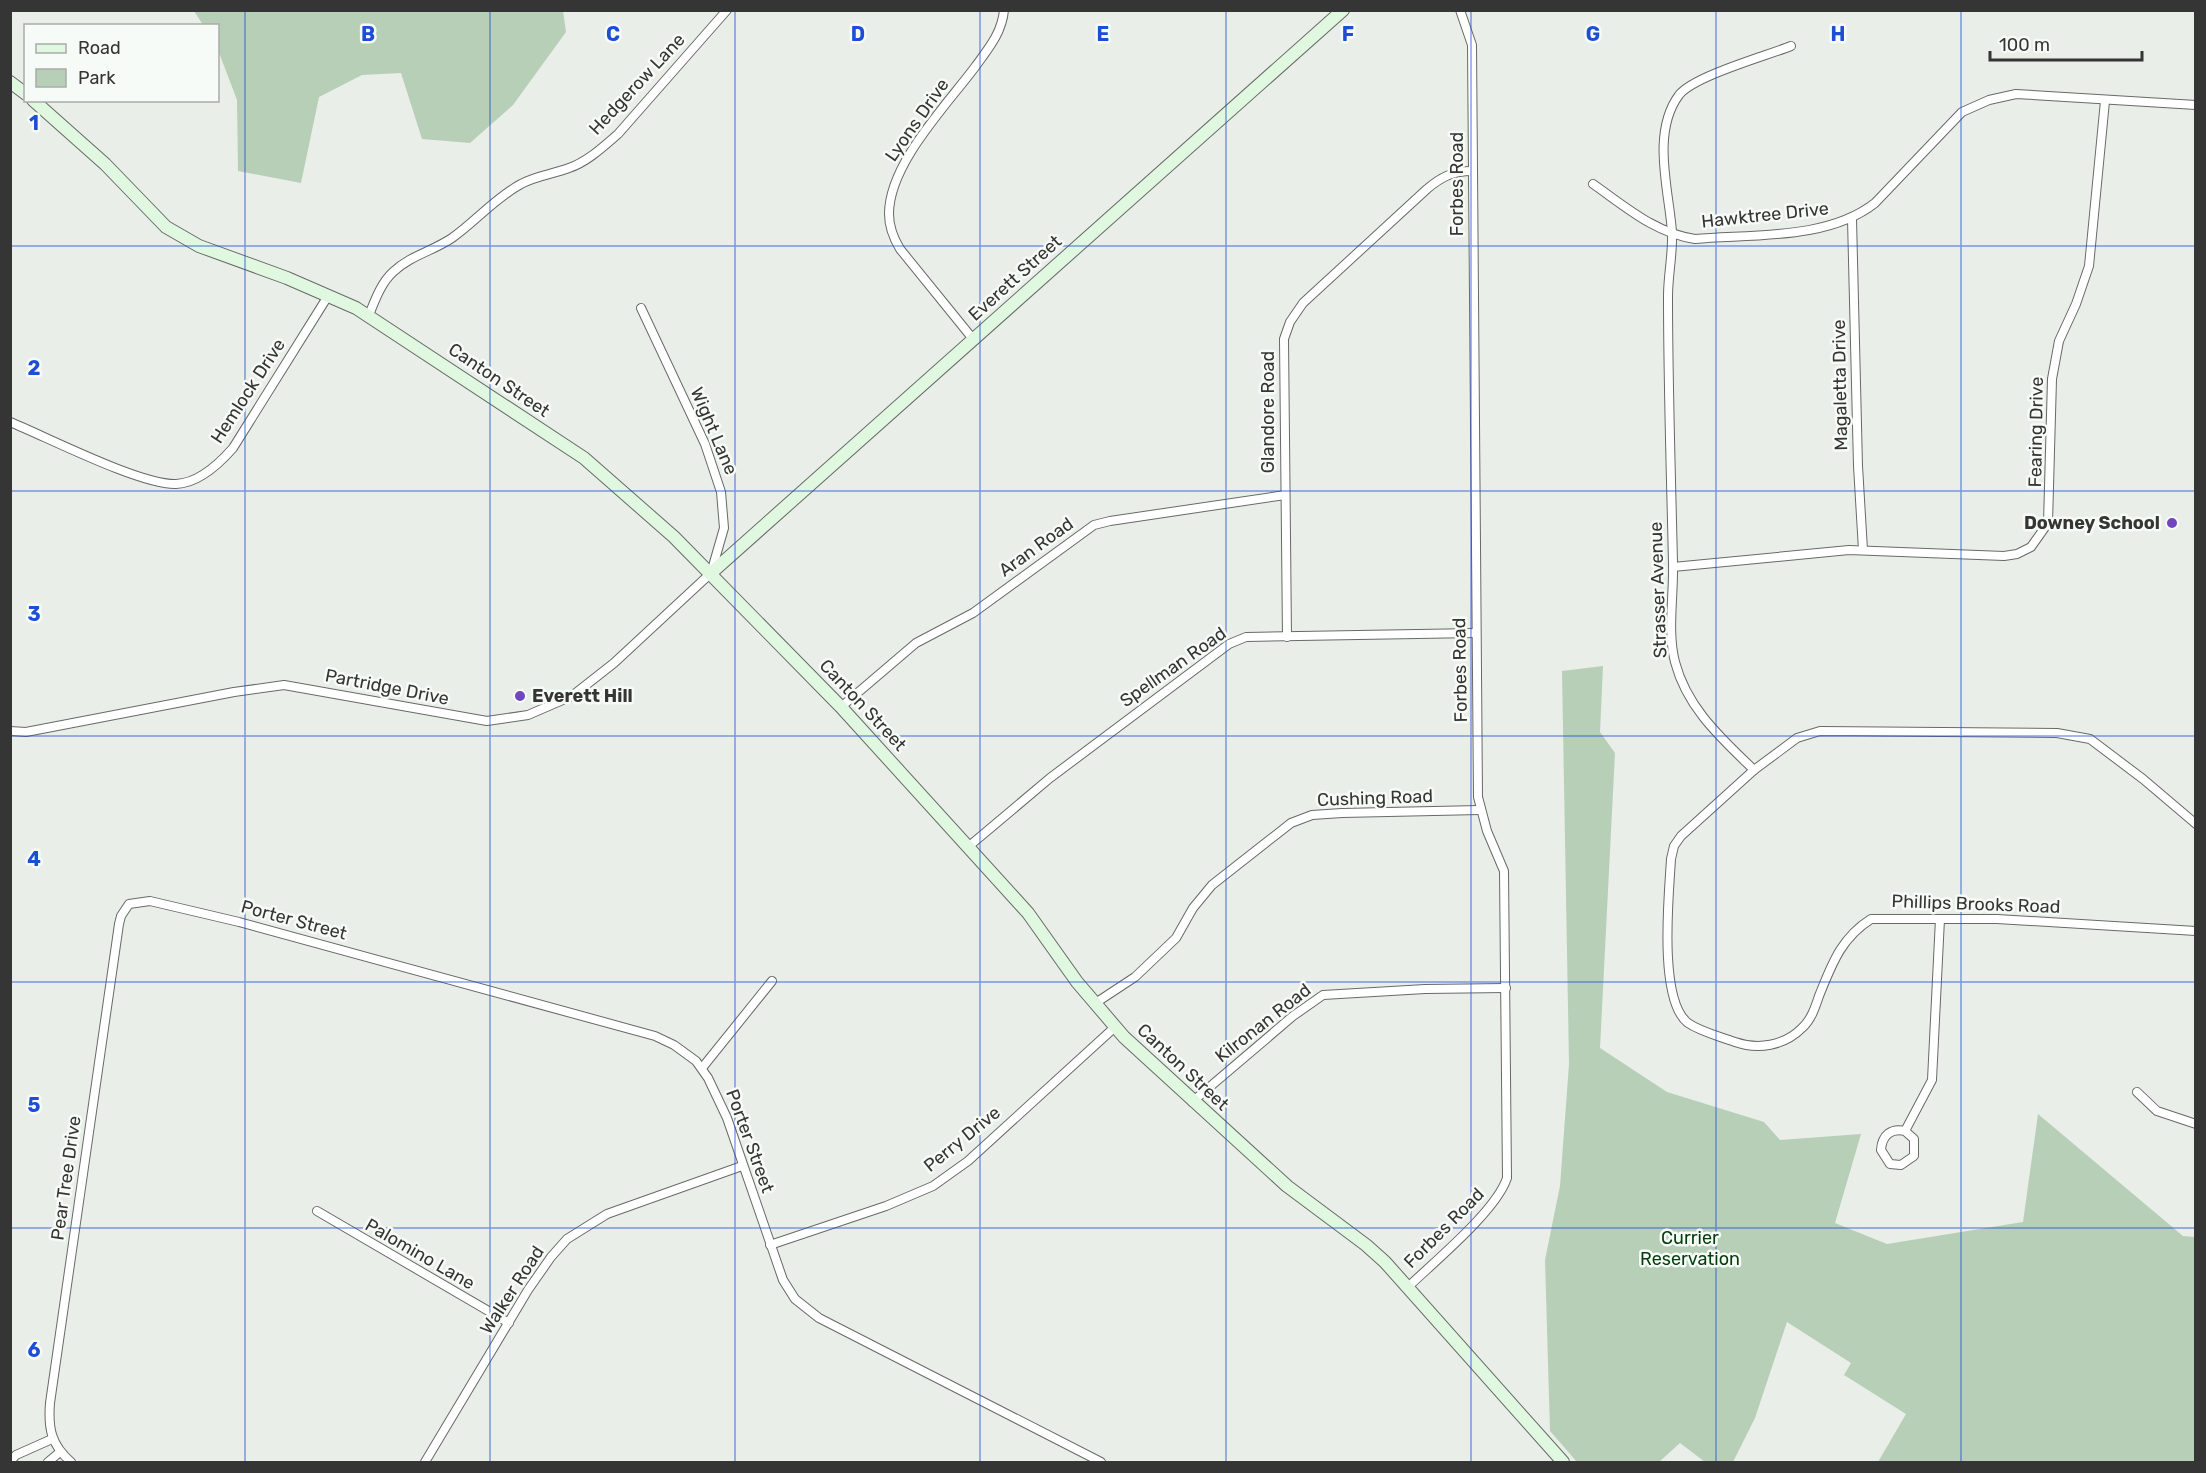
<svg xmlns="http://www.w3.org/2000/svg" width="2206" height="1473" viewBox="0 0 2206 1473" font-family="Rubik,sans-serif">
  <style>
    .green { fill: #b7cfb7 }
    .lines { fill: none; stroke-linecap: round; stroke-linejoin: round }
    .street-casing { stroke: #676b67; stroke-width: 10 }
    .secondary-casing { stroke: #676b67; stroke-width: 14 }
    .street { stroke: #fff; stroke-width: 8 }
    .secondary { stroke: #e0f7e0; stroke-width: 12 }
    .grid { fill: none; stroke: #1d4ed8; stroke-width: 1.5; stroke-opacity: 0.55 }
    .poi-dot { fill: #7147c0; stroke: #f7fbf7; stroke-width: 2 }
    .labels { text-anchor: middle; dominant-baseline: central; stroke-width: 5; stroke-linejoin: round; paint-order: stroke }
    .street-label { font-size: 18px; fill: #343534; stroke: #f7fbf7 }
    .poi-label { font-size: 18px; font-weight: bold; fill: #343534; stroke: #f7fbf7; text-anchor: end }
    .park-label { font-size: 18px; fill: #033d0c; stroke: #f7fbf7 }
    .grid-label { font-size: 20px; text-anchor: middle; font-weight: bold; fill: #1d4ed8; stroke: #f7fbf7; stroke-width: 5; stroke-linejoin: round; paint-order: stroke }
  </style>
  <rect width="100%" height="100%" fill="#e9eee9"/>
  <!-- green -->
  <g class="green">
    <path d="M194,11h369l3,21 -53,73 -43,38 -48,-4 -21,-66 -39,2 -43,22 -18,86 -63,-12 -1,-71 -19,-50v-24l-15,-1z"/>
    <path d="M1603,666l-3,66 15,21 -15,295 67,44 97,30 16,18 81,-6 -26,89 52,21 136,-22 15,-108 145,122 12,1v225h-317l28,-48 -62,-39 7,-12 -64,-41 -32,96 -22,44h-28l-25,-19 -21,19h-82l-27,-31 -5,-171 15,-74 9,-122 -7,-393z"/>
  </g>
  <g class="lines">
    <defs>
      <g id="street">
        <path d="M1791,46c-25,10 -97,30 -112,49 -28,38 -10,95 -7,137 1,21 -4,43 -4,64 0,89 3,178 5,267 1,32 -6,68 2,99 12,46 46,76 79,108l43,-32 23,-7 237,2 33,6 53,40 53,45"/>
        <path d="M1593,184c33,23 62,49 102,55 58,-5 133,1 180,-36l87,-91 27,-12 27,-6 180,11"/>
        <path d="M1852,219l6,247 5,84"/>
        <path d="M369,315c6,-15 12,-32 24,-43 18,-17 40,-21 59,-34 24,-17 43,-40 69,-54 14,-8 32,-10 48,-16 18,-6 34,-21 49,-34l109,-124"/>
        <path d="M973,339l-73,-90c-6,-10 -11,-23 -11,-35 0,-50 57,-108 86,-147 13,-18 27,-34 29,-57"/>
        <path d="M10,422c37,15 130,63 166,62 23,-1 43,-20 57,-36l95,-152"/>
        <path d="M1673,567l176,-17 155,6 13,-2 14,-7 17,-24 4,-144 7,-38 17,-37 13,-38 16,-165"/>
        <path d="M1287,637l-3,-298 6,-17 13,-19 124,-114c14,-12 26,-18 45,-18"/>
        <path d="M841,707l75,-64 57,-30 121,-88 16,-4 175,-26"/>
        <path d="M10,731l16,1 208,-40 50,-7 203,36 41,-6 44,-19 42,-33 97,-90 13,-45 -3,-36 -16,-48 -64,-136"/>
        <path d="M1754,770l-73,66 -7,10 -3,13c-2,35 -13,141 17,164 13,9 31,13 47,19 23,8 49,4 67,-14 9,-8 13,-20 17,-32 13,-32 22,-58 52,-77h126l199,12"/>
        <path d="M968,847l82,-69 179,-134 17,-7 230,-4"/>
        <path d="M1094,1004l41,-27 41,-39 17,-30 19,-23 79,-62 21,-8 30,-2 138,-3"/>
        <path d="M702,1068l70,-87"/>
        <path d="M2137,1092l20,19 39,13"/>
        <path d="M1192,1102l101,-86 30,-21 102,-6 81,-1"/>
        <path d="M1905,1131l9,8v17l-13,9 -11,-1 -9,-14c1,-15 10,-22 24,-19l27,-51 8,-161"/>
        <path d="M317,1211l192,112"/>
        <path d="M770,1245l116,-39 47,-20 35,-25 147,-134"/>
        <path d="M1408,1287c27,-26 88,-76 99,-109l-3,-307 -17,-40 -9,-34 -6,-752 -12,-35"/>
        <path d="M10,1462l6,-7 36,-16"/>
        <path d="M48,1462l12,-10"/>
        <path d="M71,1462c-20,-17 -23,-34 -21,-59l69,-479 2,-8 8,-12 21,-3 89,21 416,114 19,9 22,16 12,17 19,40 56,162 12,19 24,19 282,144"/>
        <path d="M425,1462l103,-172 23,-33 16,-18 40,-25 135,-48"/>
      </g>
      <g id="secondary">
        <path d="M10,82l16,12"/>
        <path d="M33,100l72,64 61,63 33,19 88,32 69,30 228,150 90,79 167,170 187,206 49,69 47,55 163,149 79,59 19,17 178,200"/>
        <path d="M711,573l632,-563"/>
      </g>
    </defs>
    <!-- street casing -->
    <use href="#street" class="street-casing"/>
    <!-- secondary casing -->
    <use href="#secondary" class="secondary-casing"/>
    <!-- street -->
    <use href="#street" class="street"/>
    <!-- secondary -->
    <use href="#secondary" class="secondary"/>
  </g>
  <!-- grid -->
  <path class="grid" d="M245,10v1452M490,10v1452M735,10v1452M980,10v1452M1226,10v1452M1471,10v1452M1716,10v1452M1961,10v1452M10,246h2186M10,491h2186M10,736h2186M10,982h2186M10,1228h2186"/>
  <!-- markers -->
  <g class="poi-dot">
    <circle cx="2172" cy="523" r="6"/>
    <circle cx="520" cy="696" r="6"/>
  </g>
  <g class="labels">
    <!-- street labels -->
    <g class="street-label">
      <text transform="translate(637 84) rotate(-47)">Hedgerow Lane</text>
      <text transform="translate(917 120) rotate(-55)">Lyons Drive</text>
      <text transform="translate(1457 184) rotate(-90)">Forbes Road</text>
      <text transform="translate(1765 215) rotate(-6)">Hawktree Drive</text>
      <text transform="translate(1015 278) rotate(-42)">Everett Street</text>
      <text transform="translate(499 380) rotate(34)">Canton Street</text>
      <text transform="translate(1840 385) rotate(-91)">Magaletta Drive</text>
      <text transform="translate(248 391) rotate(-57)">Hemlock Drive</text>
      <text transform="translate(1268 412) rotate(-90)">Glandore Road</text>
      <text transform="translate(714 431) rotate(67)">Wight Lane</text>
      <text transform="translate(2036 432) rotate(-89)">Fearing Drive</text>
      <text transform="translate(1036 547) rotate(-36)">Aran Road</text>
      <text transform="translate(1658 590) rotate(-92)">Strasser Avenue</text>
      <text transform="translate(1173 667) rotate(-35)">Spellman Road</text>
      <text transform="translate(1460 670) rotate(-91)">Forbes Road</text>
      <text transform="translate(387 687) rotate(11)">Partridge Drive</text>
      <text transform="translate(863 705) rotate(47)">Canton Street</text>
      <text transform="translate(1375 798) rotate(-2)">Cushing Road</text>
      <text transform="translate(1976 904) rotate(2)">Phillips Brooks Road</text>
      <text transform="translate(294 920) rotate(15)">Porter Street</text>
      <text transform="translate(1263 1023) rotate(-38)">Kilronan Road</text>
      <text transform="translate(1183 1067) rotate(43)">Canton Street</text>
      <text transform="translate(962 1139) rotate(-39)">Perry Drive</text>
      <text transform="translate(750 1141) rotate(70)">Porter Street</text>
      <text transform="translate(66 1178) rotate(-82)">Pear Tree Drive</text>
      <text transform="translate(1444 1228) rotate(-45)">Forbes Road</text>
      <text transform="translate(420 1254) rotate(30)">Palomino Lane</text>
      <text transform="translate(512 1290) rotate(-57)">Walker Road</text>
    </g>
    <!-- poi labels -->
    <g class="poi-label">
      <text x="2160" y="523">Downey School</text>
      <text x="532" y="696" text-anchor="start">Everett Hill</text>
    </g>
    <!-- park labels -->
    <g class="park-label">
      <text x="1690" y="1238">Currier<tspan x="1690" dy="21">Reservation</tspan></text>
    </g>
  </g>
  <g class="grid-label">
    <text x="368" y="41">B</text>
    <text x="613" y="41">C</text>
    <text x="858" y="41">D</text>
    <text x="1103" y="41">E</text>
    <text x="1348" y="41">F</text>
    <text x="1593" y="41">G</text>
    <text x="1838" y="41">H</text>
    <text x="34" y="130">1</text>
    <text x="34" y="375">2</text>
    <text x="34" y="621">3</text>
    <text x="34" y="866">4</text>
    <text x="34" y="1112">5</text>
    <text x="34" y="1357">6</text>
  </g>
  <!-- border -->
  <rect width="2206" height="1473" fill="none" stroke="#343534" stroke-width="24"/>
  <!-- legend -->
  <rect x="24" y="24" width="195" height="78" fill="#f7fbf7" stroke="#a9aca9" stroke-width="1.5"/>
  <rect x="36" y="44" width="30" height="9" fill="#e0f7e0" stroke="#a9aca9" stroke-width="1.5"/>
  <text x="78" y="54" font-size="18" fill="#343534">Road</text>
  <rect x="36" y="69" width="30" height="18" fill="#b7cfb7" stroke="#a9aca9" stroke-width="1.5"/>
  <text x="78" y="84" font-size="18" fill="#343534">Park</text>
  <!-- scale -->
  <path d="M1990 51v9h152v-9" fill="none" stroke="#343534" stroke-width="3"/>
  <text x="1999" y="51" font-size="18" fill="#343534" stroke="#f7fbf7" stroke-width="4.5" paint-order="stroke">100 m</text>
</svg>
